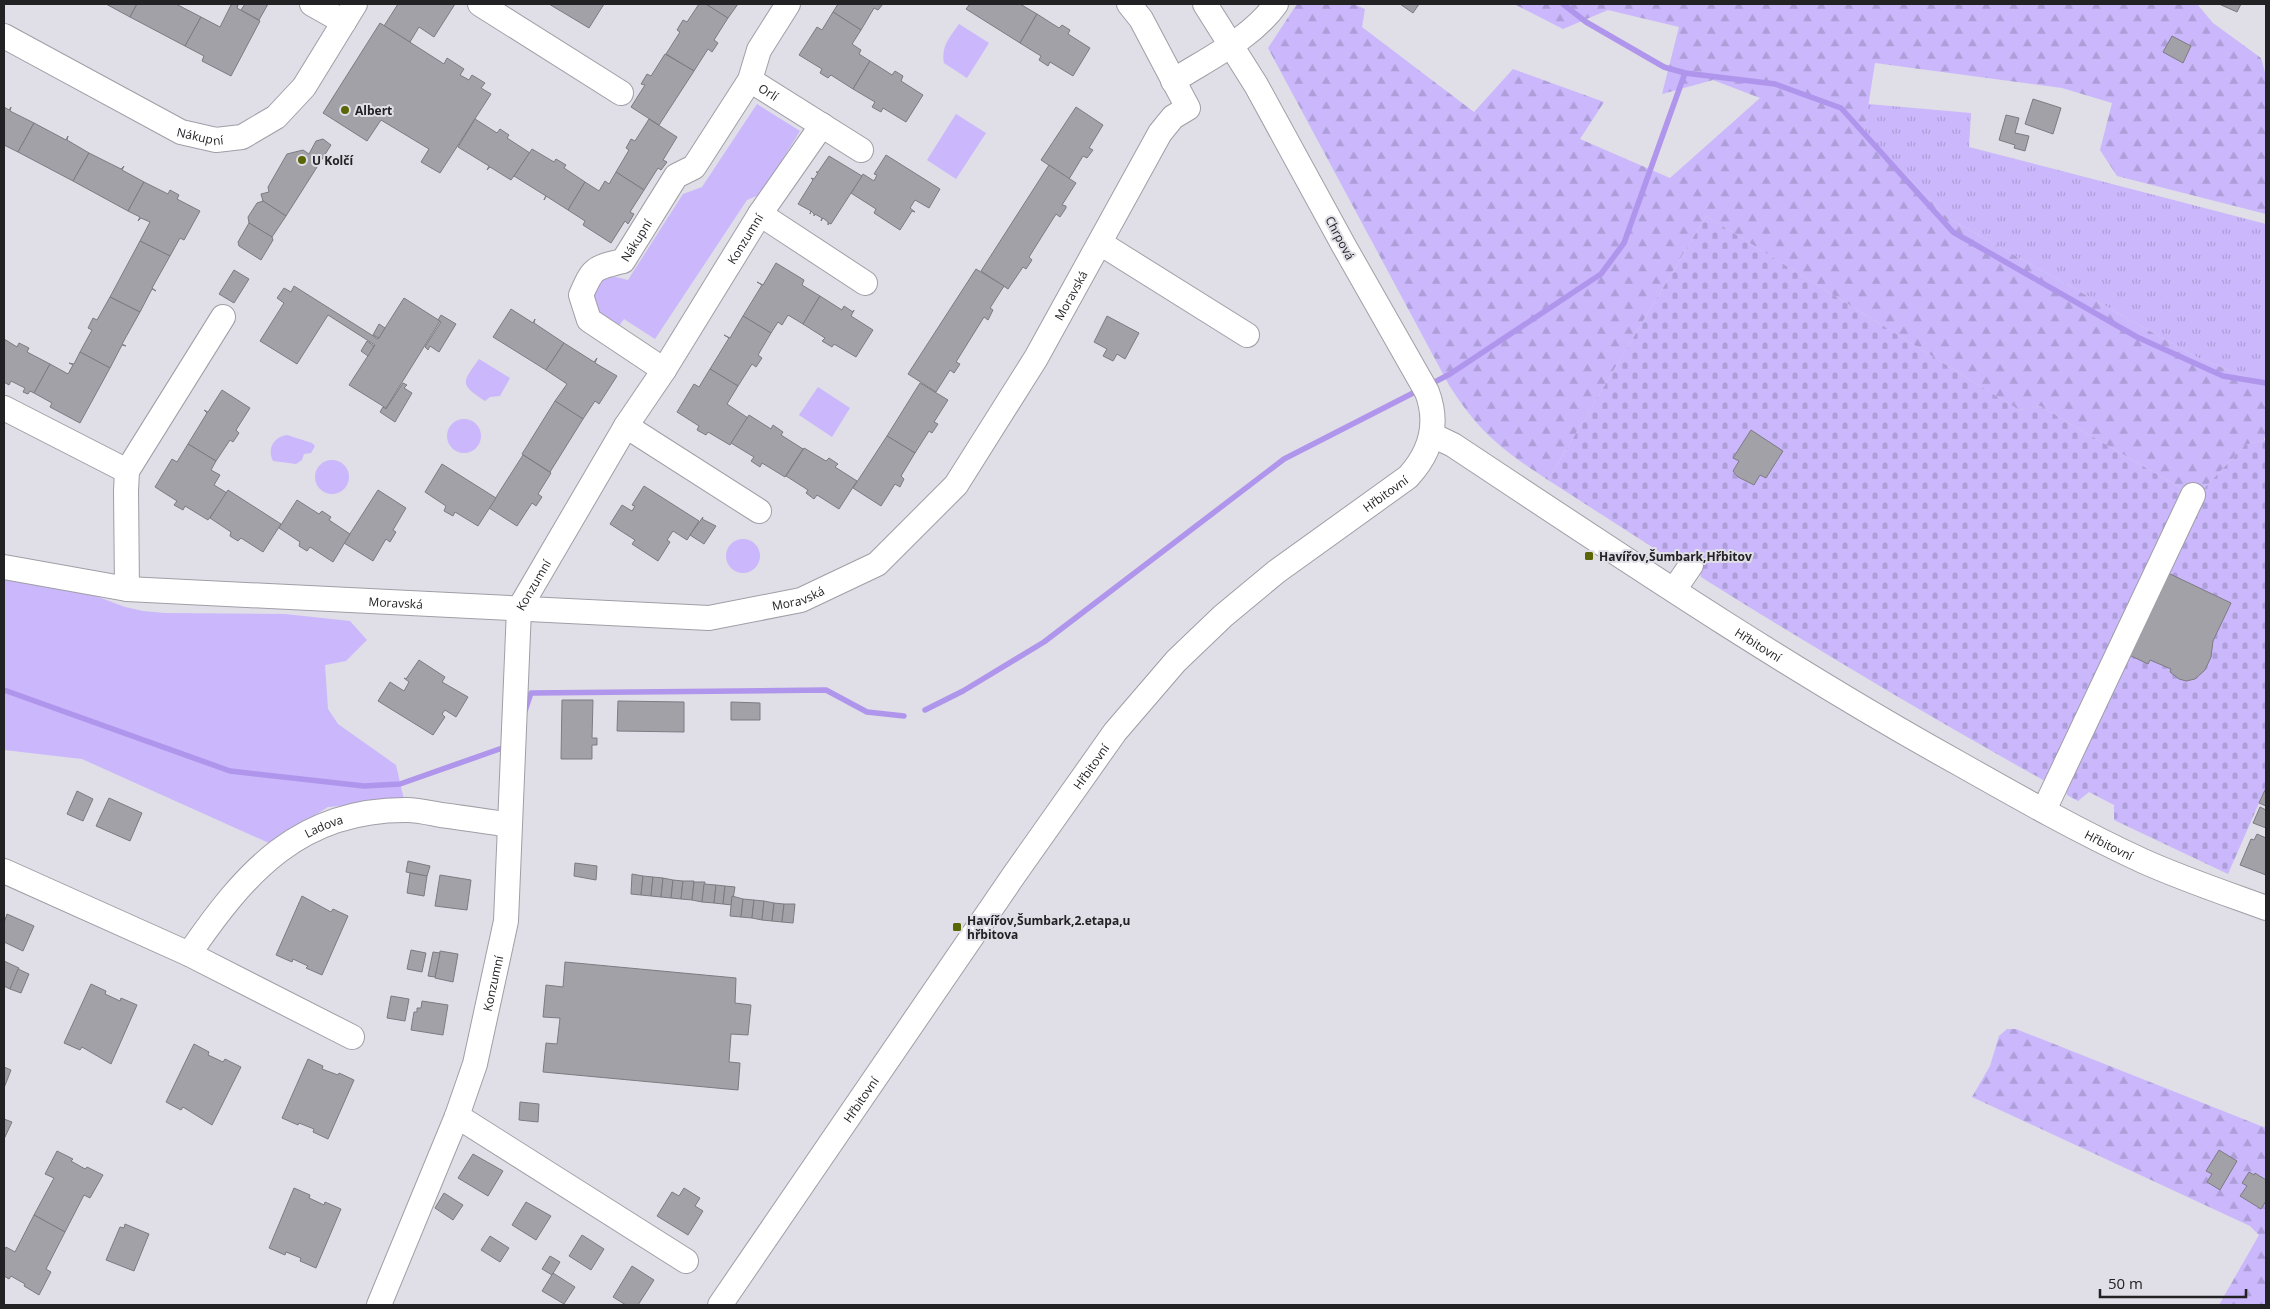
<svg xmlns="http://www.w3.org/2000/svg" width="2270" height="1309" viewBox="0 0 2270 1309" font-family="'Open Sans',sans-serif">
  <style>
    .grass { fill: url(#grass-tufts) }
    .forest { fill: url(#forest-firs) }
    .cemetery { fill: url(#cemetery-stones) }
    .park { fill: #cab7fc }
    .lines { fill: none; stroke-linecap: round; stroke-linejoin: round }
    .stream { stroke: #af95eb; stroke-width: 5.5 }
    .building { fill: #a3a1a8; stroke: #7d7b82 }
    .minor-casing { stroke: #a09ea6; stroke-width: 26 }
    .minor { stroke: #fff; stroke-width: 24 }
    .poi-dot { fill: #5a6506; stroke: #e0dee6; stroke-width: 2 }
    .labels { text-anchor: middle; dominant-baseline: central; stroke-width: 4; stroke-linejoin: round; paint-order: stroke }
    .street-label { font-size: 12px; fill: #222124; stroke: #e0dee6 }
    .poi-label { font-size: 12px; font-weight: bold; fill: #222124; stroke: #e0dee6; text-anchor: start }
  </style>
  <defs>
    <pattern id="grass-tufts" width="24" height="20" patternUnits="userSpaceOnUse" patternTransform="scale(1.25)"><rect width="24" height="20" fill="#cab7fc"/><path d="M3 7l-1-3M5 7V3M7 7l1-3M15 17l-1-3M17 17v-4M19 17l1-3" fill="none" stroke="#ad9dd8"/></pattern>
    <pattern id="forest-firs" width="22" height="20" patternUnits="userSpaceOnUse" patternTransform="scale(1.25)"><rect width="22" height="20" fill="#cab7fc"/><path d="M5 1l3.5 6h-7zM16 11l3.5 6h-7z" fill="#ad9dd8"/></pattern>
    <pattern id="cemetery-stones" width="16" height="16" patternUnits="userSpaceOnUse" patternTransform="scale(1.25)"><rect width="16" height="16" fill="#cab7fc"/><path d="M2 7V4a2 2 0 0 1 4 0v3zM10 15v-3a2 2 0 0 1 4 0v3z" fill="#ad9dd8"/></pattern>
  </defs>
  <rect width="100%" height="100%" fill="#e0dee6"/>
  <!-- grass -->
  <path class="grass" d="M1868,104l103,9 -2,34 297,77v161l-68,-27 -250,-140 -84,-86z"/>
  <!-- forest -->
  <g class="forest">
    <path d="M1297,4h56l12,5 -3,18 112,85 39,-43 91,33 -24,37 90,39 90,-80 -47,-18 -51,14 17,-67 -71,-17 -45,19 -49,-25h683l16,19 48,35 5,18v138l-149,-38 -17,-26 12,-47 -50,-15 -187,-25 -11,69 84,86 250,140 68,27v47l-2,8 -19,5 -49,52 -156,-91 -21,4 -313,-194 -158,264c-47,-31 -69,-48 -99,-95l-181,-337z"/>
    <path d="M2007,1029h9l250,99v177h-47l40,-70 -9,-9 -278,-129 18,-31 9,-30z"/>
  </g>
  <!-- cemetery -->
  <path class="cemetery" d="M1706,216l313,194 21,-4 156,91 49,-52 19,-5 2,1v346l-38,87 -114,-54v-15l-25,-13 -11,9 -11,-6 -3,-12 -11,-5 -10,2c-116,-65 -229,-132 -342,-203l-2,-8 -13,-8 -9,2 -129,-83z"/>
  <!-- park -->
  <g class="park">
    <path d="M959,24l30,19 -22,35 -23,-15c-3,-17 6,-26 15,-39z"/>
    <path d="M757,104l43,27 -39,63 -14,6 -92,139 -31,-20 -5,7 -23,-16 -6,-12 5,-14 12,-9 21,5 55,-86 19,-7z"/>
    <path d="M956,114l30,19 -30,46 -29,-19z"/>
    <path d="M479,359l31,19 -10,18 -10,1 -5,4c-26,-17 -23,-18 -6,-42z"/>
    <path d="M818,387l32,21 -18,29 -33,-22z"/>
    <circle cx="464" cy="436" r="17"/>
    <path d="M287,435l25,8 3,3 -4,7 -7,1 -2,6 -6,4 -23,-3c-6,-13 1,-24 14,-26z"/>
    <circle cx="332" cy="477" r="17"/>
    <circle cx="743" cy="556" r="17"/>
    <path d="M4,578l89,17 32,12 18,4 22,2 120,1 65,7 17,19 -21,21 -21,4 3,44 10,15 58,41 8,35 -76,7 -59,36 -187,-84 -78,-9z"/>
  </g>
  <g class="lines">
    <!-- stream -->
    <g class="stream">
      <path d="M1563,4l23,18 78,45 21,6 90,11 66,24 112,124 184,105 86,39 43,7"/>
      <path d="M1429,385l21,-11 151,-100 23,-31 61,-170"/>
      <path d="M4,690l226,81 134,15 36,-2 108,-38"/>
      <path d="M925,710l38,-19 81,-49 240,-183 135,-69"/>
      <path d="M525,711l6,-18 295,-3 41,22 37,4"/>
    </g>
  </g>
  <!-- building -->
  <g class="building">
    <path d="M106,4h31l-7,13z"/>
    <path d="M137,4h39l25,13 -16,29 -55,-29z"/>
    <path d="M234,4l4,1 -1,3 23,13 -29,55 -29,-15 2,-5 -19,-10 16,-29 19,10 11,-22z"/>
    <path d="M245,4h23l-9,16 -18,-10z"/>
    <path d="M398,4h57l-21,33 -15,-10 -9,15 -26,-16z"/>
    <path d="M549,4h55l-15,24z"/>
    <path d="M699,4h7l22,14 -14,22 4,3 -6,9 -4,-3 -14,22 -28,-17 14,-22 -3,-2 6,-10 4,2z"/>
    <path d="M706,4h32l-10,14z"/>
    <path d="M838,4h45l-5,6 -4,-2 -13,22 -28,-18z"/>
    <path d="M970,4h50l17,10 -17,29 -54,-34z"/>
    <path d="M1400,4h19l-6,9z"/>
    <path d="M2219,4h22l-4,8z"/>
    <path d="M833,12l28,18 -9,14 9,6 -2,4 11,7 -17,28 -22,-14 -3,3 -8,-5 2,-4 -23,-14 18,-28 5,3z"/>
    <path d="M1037,14l22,14 3,-3 8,5 -2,4 22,14 -17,28 -23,-14 -2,4 -9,-6 2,-4 -21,-13z"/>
    <path d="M380,23l64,41 3,-6 17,11 -4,6 9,5 3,-5 13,8 -4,5 10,6 -51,79 -19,-11 8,-13 -48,-29 -14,21 -44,-28z"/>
    <path d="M2172,36l19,10 -8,17 -20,-11z"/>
    <path d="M665,54l29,17 -35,54 -28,-18 14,-22 -4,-1 6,-10 4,2z"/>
    <path d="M870,61l22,14 3,-4 8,5 -2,5 22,14 -17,27 -23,-14 -2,4 -9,-5 3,-5 -22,-13z"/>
    <path d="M2033,99l28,9 -8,26 -28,-10z"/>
    <path d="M4,107l5,3 2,-3 -1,4 24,12 -16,29 -14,-7z"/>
    <path d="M1076,107l27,18 -14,23 4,2 -6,8 -4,-2 -14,23 -28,-19z"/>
    <path d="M2006,115l13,3 -4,15 14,3 -4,15 -11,-3 1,-3 -16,-5z"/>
    <path d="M475,119l22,14 3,-4 9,6 -2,3 23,15 -19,27 -21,-13 -3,3 2,-4 -31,-19z"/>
    <path d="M649,119l28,18 -14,23 4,2 -6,8 -3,-2 -14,22 -28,-18 13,-22 -3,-2 5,-9 4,2z"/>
    <path d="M34,123l32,17 2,-4 -1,4 22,13 -16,28 -55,-29z"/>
    <path d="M323,139l8,6 -45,71 -23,-15 -2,-7 8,-2 -1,-5 19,-33 16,-4 6,4 7,-13z"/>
    <path d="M532,149l22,13 2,-3 10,6 -2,3 21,14 -17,28 -22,-14 -2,4 2,-4 -32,-20z"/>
    <path d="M89,153l32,16 3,-3 -2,4 22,12 -16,29 -55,-30z"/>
    <path d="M886,155l54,34 -11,19 -14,-8 -5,8 5,4 -3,-1 -12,19 -26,-17 2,-4 -25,-16 12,-19 11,7 3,-6 -3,-1z"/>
    <path d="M829,156l33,20 -31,48 -2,-1 -1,2v-3l-5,-4 -2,3 1,-3 -7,-4 -1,2v-2l-3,-3 -1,3 1,-3 -13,-7 15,-24 -2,-2 3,1 4,-6 -2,-1h2z"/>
    <path d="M1049,165l27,18 -14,22 4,1v2l-6,9 -4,-3 -27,43 3,3 -6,9 -3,-2 -15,22 -27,-18z"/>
    <path d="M616,172l28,18 -14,22 4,2 -6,10 -3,-3 -14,22 -28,-18 2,-4 -17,-11 17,-28 14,9 6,-10 4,3z"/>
    <path d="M144,182l24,12 2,-4 9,5 -2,4 23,12 -16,29 -4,-2 -10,18 -30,-15 10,-19 -9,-4 -3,3 2,-4 -12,-6z"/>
    <path d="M263,201l23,15 -14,21 -23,-14 -1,-6 9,-14z"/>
    <path d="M249,223l23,14 1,3 -12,20 -22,-14 -1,-4z"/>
    <path d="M140,241l30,15 -18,32 4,3 -4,-2 -12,23 -30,-15z"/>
    <path d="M776,263l28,17 -2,5 18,11 -17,28 -15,-9 -6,10 -4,-3 -7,11 -28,-17 19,-31 -5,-3 6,3z"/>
    <path d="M976,269l28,17 -14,22 3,2 -5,10 -4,-3 -28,45 4,2 -6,9 -4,-3 -14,22 -28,-18z"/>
    <path d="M234,270l15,9 -15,24 -15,-9z"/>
    <path d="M294,286l84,53 26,-41 36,23 -54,87 -37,-23 26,-40 -47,-30 -31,49 -37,-23 24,-38 -7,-5 7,-10 7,4z"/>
    <path d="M820,296l22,14 2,-4 9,6 1,-2 -3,6 22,14 -17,27 -22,-13 -2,3 -10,-6 3,-3 -22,-14z"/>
    <path d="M110,297l30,15 -18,32 4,2 -4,-1 -12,23 -30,-16 12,-22 -4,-2 5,-10 4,2z"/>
    <path d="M511,309l22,14 2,-4 -1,4 30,20 -18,27 -53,-33z"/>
    <path d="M441,315l15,9 -17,28 -9,-6 -2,4 -3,-3 16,-25 -3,-2z"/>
    <path d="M743,316l28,17 -13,22 4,3 -6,9 -4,-3 -14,22 -28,-17 19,-31 -5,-3 6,3z"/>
    <path d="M1107,316l32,17 -14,26 -8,-5 -4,7 -10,-5 4,-7 -13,-7z"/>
    <path d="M379,324l6,4 -6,10 -6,-3z"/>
    <path d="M4,339l13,8 2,-4 10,5 -2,4 23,12 -16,29 -4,-2 -2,3 -5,-2 2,-4 -14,-7 -2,4 -5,-3z"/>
    <path d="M367,341l7,5 -6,10 -7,-5z"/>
    <path d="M564,343l30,19 3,-4 -2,5 22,13 -18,28 -4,-3 -12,18 -28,-18 12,-17 -21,-14z"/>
    <path d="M80,352l30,16 -30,55 -30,-16 2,-4 -18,-10 16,-29 18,10 5,-9 -4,-2 5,1z"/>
    <path d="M710,369l28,17 -11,18 21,14 -18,27 -22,-13 -2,3 -9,-5 2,-4 -22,-14 17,-28 5,3z"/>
    <path d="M403,383l4,2 -3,3 8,5 -17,29 -15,-10 3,-5 3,2z"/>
    <path d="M920,383l28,17 -14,22 4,2 -6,9 -3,-2 -14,22 -28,-17z"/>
    <path d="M222,390l28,18 -14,22 3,3 -6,9 -3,-2 -14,21 -28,-17 19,-31 -3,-3 4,2z"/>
    <path d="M555,401l28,18 -33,53 -28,-18z"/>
    <path d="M749,415l22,14 2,-4 10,7 -2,3 22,14 -18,28 -23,-14 -2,4 -9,-6 3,-4 -23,-14z"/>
    <path d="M1751,430l32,21 -17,27 -6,-3 -6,10 -16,-8 -5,-6 6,-10 -6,-3z"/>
    <path d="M887,436l28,17 -14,23 3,3 -4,8 -5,-3 -14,22 -28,-18z"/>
    <path d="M188,444l28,17 -5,9 9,5 -6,10 13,8 -19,27 -23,-14 -2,4 -9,-5 3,-4 -22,-14 17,-28 5,3z"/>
    <path d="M804,448l22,13 3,-3 9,6 -3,3 22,14 -18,28 -22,-14 -3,4 -8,-6 2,-3 -22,-14z"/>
    <path d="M523,455l28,18 -13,21 4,3 -6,9 -4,-3 -15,23 -28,-18z"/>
    <path d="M442,464l54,34 -18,28 -23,-14 -2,4 -9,-5 2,-5 -21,-14z"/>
    <path d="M644,486l55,35 -12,19 -14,-9 -6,9 3,2 -12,19 -26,-17 3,-4 -25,-16 12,-19 10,6 3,-5 -3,-1z"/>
    <path d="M228,490l53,34 -18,28 -22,-14 -3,3 -8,-5 1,-4 -21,-14z"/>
    <path d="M378,490l28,18 -13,22 3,2 -6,10 -4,-3 -13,22 -29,-18z"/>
    <path d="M297,500l22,14 3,-3 9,6 -2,3 21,14 -17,28 -23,-15 -3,4 -8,-5 1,-4 -21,-14z"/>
    <path d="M703,517l-1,2 14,7 -12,18 -14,-9z"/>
    <path d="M2168,573l63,30 -18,38 -2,16 -6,13 -10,9 -9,2 -7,-2 -9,-7 1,-3 -21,-9 -2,4 -23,-11z"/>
    <path d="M419,660l26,17 -3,5 26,15 -12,20 -11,-7 -3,4 3,3 -12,18 -55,-34 12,-19 14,9 5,-9 -5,-4 2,1z"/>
    <path d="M562,700h31l-1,38h5v7h-5v14h-31z"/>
    <path d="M618,701l66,1v30l-67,-1z"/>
    <path d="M731,702l29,1v17h-29z"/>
    <path d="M2265,790l1,1v15l-7,-3z"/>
    <path d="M77,791l16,8 -10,22 -16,-7z"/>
    <path d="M109,798l33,15 -12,28 -34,-15z"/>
    <path d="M2260,807l6,3v18l-13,-5z"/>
    <path d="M2257,834l9,4v37l-26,-10 11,-26 3,1z"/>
    <path d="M408,861l22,5 -3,10 -21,-4z"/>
    <path d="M575,863l22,3 -1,14 -22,-4z"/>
    <path d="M410,873l17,3 -3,20 -17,-3z"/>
    <path d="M632,874l11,2 -2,19 -10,-1z"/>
    <path d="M440,875l31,5 -4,30 -32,-4z"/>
    <path d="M643,876l10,1 -2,19 -10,-1z"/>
    <path d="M653,877l10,1 -2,19 -10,-1z"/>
    <path d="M663,878l10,2 -2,18 -10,-1z"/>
    <path d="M673,880l10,1 -2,18 -10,-1z"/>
    <path d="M683,881h11l-2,19 -11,-1z"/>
    <path d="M694,882h11l-3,20 -10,-2z"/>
    <path d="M704,884l12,1 -2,18 -12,-1z"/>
    <path d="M716,885l9,1 -2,18 -9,-1z"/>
    <path d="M725,886l10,1 -3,18 -9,-1z"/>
    <path d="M302,896l29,16 2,-3 15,7 -26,59 -16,-7 2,-2 -15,-7 -1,3 -16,-7z"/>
    <path d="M732,896l11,3 -2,18 -11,-1z"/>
    <path d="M743,899l11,1 -2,18 -11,-1z"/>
    <path d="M754,900l10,1 -2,19 -10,-2z"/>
    <path d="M764,901l10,2 -2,18 -10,-1z"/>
    <path d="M774,903l10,1 -2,18 -10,-1z"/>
    <path d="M784,904h11l-2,19 -11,-1z"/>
    <path d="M7,914l27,12 -11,25 -19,-9v-19z"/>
    <path d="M411,950l15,3 -4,19 -15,-3z"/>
    <path d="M440,951l18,3 -5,28 -18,-4z"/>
    <path d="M433,952l7,1 -5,24 -7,-1z"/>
    <path d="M4,961l15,7 -9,21 -6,-3z"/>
    <path d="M565,962l171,16 -1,25 16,2 -3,30 -17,-1 -2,28 11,1 -2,27 -195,-18 3,-29 11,1 3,-26 -17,-1 3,-32 17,2z"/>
    <path d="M18,969l11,5 -8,19 -11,-4z"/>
    <path d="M91,984l15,7 -1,3 15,7 1,-3 16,7 -26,59 -29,-17 -2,3 -16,-7z"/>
    <path d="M391,996l18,3 -4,22 -18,-3z"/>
    <path d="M422,1001l26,4 -5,30 -32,-5 3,-18h3v-4h4z"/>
    <path d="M194,1044l15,8 -1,3 15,7 2,-3 16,8 -29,58 -29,-18 -2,3 -15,-8z"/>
    <path d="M308,1059l15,7 -1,3 16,6 1,-2 15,7 -26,59 -15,-7 1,-3 -15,-6 -1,2 -16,-7z"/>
    <path d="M4,1067l7,3 -7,18z"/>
    <path d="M520,1102l19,2 -1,18 -19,-2z"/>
    <path d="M4,1119l8,3 -8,17z"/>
    <path d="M2219,1150l18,11 -17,29 -13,-8 5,-8 -6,-3z"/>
    <path d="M57,1151l16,8 -2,2 14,8 2,-2 16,8 -13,23 -6,-3 -19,37 -31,-17 20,-37 -9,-4z"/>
    <path d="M473,1154l30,17 -15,25 -30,-18z"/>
    <path d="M2249,1172l5,3 1,-2 11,7v21l-5,8 -21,-13 7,-10 -5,-3z"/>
    <path d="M294,1188l16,7 -1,3 15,7 1,-3 16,7 -25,59 -16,-7 1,-3 -15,-6 -1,3 -16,-7z"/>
    <path d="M684,1188l16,10 -5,8 8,5 -15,24 -31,-19 15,-24 7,4z"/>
    <path d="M444,1193l19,12 -10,15 -18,-12z"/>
    <path d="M526,1202l25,14 -15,24 -24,-15z"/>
    <path d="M34,1215l31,17 -19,37 5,3 -12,23 -15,-9 1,-2 -14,-8 -2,3 -5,-3v-25l2,-4 9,5z"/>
    <path d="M125,1224l24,10 -15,37 -28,-11 14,-33 4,1z"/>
    <path d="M582,1235l22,14 -13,21 -22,-14z"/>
    <path d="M490,1236l19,12 -9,14 -19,-12z"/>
    <path d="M550,1256l10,6 -8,13 -10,-6z"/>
    <path d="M632,1266l22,14 -16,25h-12l-13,-8z"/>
    <path d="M553,1273l22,14 -11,17 -22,-13z"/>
  </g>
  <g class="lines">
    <defs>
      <g id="minor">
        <path d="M312,4l32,18"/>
        <path d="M480,4l141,89"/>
        <path id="s1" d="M4,36l177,96 35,8 26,-3 34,-20 28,-30 51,-83"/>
        <path id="s2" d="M750,80l111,70"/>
        <path d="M1173,81c36,-23 79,-43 103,-77"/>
        <path d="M760,214l105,69"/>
        <path d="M1100,243l147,92"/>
        <path id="s3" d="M664,370l-75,-50 -8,-25c12,-27 12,-27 42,-34l53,-85 18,-9 56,-87 9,-30 29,-46"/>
        <path d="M4,408l123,63"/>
        <path d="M626,426l133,85"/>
        <path id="s4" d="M1432,435l21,10c166,110 332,222 507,319 60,34 120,68 183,97 40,18 82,32 123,47"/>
        <path id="s5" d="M4,567l123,22 582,29 92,-18 76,-36 79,-79 80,-127 124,-225 13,-16 15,-9 -47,-89 -12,-15"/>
        <path d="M127,589l-1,-98 1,-20 96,-154"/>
        <path d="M1674,590l17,-25"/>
        <path d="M2044,810l149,-315"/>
        <path d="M4,871l185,83 163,83"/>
        <path id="s6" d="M189,954c56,-82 111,-145 218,-144 11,0 23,3 34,5 23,3 45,6 68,10"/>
        <path d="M457,1116l229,145"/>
        <path id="s7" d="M379,1305l78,-189 18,-52 31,-143 13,-312 107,-183 38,-56 96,-156 62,-89"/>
        <path id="s8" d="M720,1305l294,-430 101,-143 61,-71 47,-45 53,-44 132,-95c23,-25 31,-53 19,-85l-83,-146 -88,-161 -51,-81"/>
      </g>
    </defs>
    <!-- minor casing -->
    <use href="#minor" class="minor-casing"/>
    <!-- minor -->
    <use href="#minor" class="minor"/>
  </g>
  <!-- markers -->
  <g class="poi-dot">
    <circle cx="345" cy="110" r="5"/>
    <circle cx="302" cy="160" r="5"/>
    <rect x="1584" y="551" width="10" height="10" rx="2.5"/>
    <rect x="952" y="922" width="10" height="10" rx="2.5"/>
  </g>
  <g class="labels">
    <!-- street labels -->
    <g class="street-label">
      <text stroke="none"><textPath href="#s2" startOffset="22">Orlí</textPath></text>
      <text stroke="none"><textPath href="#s1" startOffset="221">Nákupní</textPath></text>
      <text transform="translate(1340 238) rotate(62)">Chrpová</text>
      <text stroke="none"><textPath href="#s3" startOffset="199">Nákupní</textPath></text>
      <text stroke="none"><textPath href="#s7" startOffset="1152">Konzumní</textPath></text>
      <text stroke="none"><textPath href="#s5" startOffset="1219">Moravská</textPath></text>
      <text stroke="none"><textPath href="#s8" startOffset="1058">Hřbitovní</textPath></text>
      <text stroke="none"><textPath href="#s7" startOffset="746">Konzumní</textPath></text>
      <text stroke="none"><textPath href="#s5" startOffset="799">Moravská</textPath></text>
      <text stroke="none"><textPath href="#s5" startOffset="394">Moravská</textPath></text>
      <text stroke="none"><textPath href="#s4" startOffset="388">Hřbitovní</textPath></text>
      <text stroke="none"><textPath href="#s8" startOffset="654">Hřbitovní</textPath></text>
      <text stroke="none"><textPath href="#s6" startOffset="189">Ladova</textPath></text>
      <text stroke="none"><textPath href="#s4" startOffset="792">Hřbitovní</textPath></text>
      <text stroke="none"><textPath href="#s7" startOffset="342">Konzumní</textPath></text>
      <text stroke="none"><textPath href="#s8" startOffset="249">Hřbitovní</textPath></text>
    </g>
    <!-- poi labels -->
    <g class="poi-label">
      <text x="355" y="110">Albert</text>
      <text x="312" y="160">U Kolčí</text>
      <text x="1599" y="556">Havířov,Šumbark,Hřbitov</text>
      <text x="967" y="920">Havířov,Šumbark,2.etapa,u<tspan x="967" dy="14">hřbitova</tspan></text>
    </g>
  </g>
  <!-- border -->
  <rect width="2270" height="1309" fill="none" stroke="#222124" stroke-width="10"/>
  <!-- scale -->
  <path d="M2100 1289v8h146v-8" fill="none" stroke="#222124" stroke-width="2.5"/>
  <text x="2108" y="1289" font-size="15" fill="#222124" stroke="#e0dee6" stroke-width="4" paint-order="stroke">50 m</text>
</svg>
